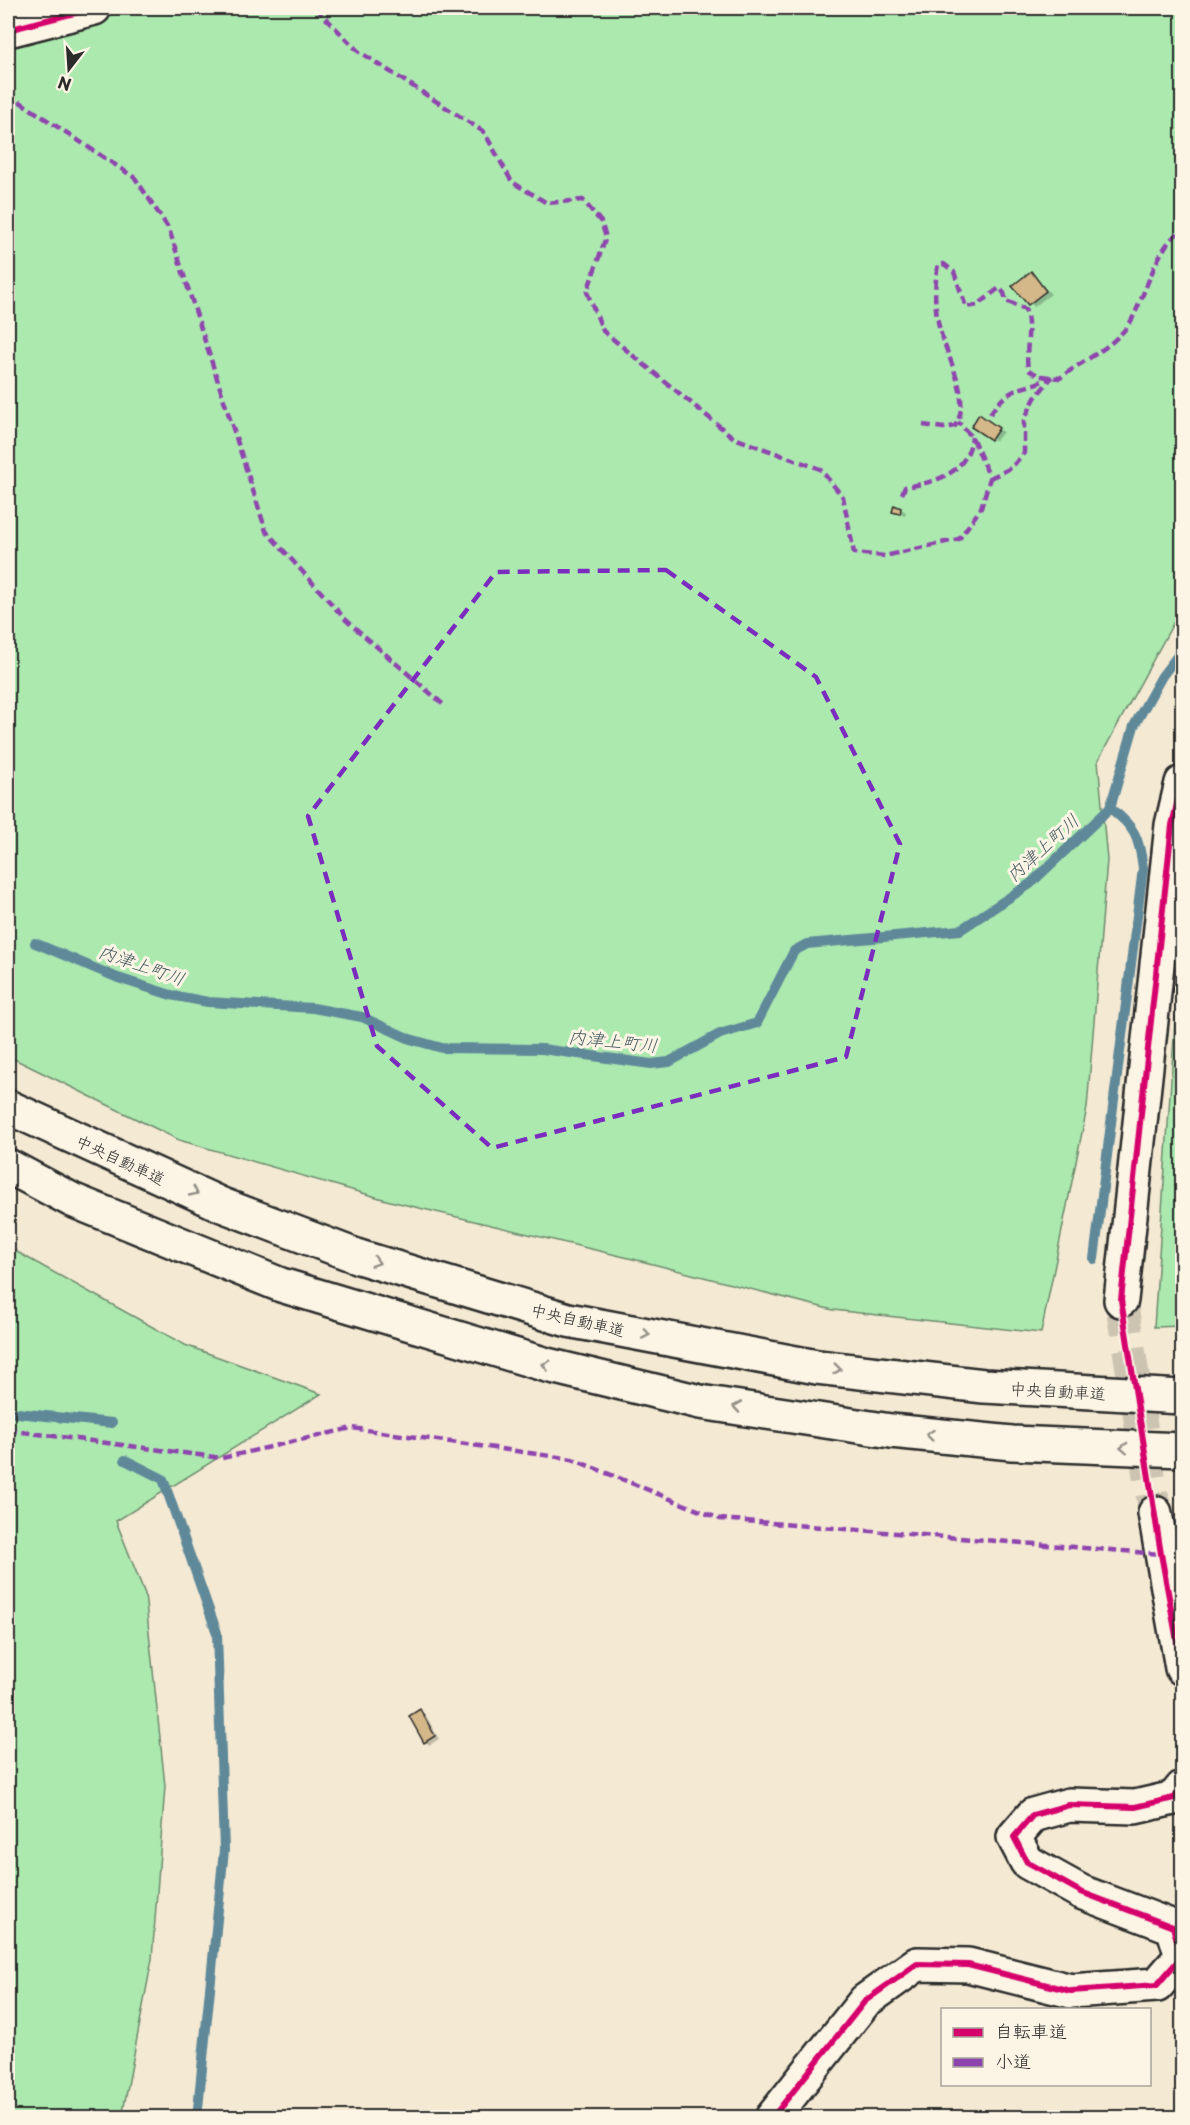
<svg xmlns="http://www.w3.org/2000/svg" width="1190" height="2125" viewBox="0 0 1190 2125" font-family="'Playpen Sans','Klee One',sans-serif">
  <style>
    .green { fill: #ace9af; stroke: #6c8a6d; stroke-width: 1.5 }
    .shadow { fill: #0003 }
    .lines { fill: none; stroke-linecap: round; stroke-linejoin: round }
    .stream { stroke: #5f8999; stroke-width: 10 }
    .building { fill: #d5b889; stroke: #2b2b2b; stroke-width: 1.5 }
    .street-tunnel { stroke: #ccc3b1; stroke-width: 33; stroke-dasharray: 33 16; stroke-linecap: butt }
    .street-casing { stroke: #2b2b2b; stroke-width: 38 }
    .highway-casing { stroke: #2b2b2b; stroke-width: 38 }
    .street { stroke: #fcf5e5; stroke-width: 33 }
    .highway { stroke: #fcf5e5; stroke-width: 33 }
    .quiet { stroke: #8e44ad; stroke-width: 4.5; stroke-dasharray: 9 4.5; stroke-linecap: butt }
    .cycleway-casing { stroke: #fcf5e5; stroke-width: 10 }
    .cycleway { stroke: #d6006c; stroke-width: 6 }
    .oneway { stroke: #949088 }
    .marked { fill: none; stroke: #7b2cbf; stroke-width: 4.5; stroke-dasharray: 12 8; stroke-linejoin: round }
    .labels { text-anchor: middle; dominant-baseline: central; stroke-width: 6; stroke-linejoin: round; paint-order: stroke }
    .street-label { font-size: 16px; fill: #2b2b2b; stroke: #fcf5e5 }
    .water-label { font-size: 18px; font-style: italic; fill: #455a62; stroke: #fcf5e5 }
  </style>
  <rect width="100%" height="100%" fill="#f4e9d3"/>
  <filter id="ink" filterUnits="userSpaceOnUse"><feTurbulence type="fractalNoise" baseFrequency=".0167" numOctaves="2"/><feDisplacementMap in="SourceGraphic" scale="12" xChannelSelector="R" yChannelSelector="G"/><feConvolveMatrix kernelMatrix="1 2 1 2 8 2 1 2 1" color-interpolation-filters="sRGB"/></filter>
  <g filter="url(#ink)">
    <!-- green -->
    <g class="green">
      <path d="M8,8h1174v599l-84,154 9,99 -20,248 -46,225 -208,-23 -196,-50 -247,-59 -211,-61 -171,-84z"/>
      <path d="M1180,950l2,1v375l-28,1z"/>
      <path d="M8,1247l177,98 136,49 -205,127 29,73 20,192 -13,173 -30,158h-114z"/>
    </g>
    <!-- shadow -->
    <g class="shadow">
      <path d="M1031,273l20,21 -17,13 -20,-21z"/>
      <path d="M979,417l24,15 -7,9 -23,-14z"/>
      <path d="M901,509l5,3 -1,4 -11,-5z"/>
      <path d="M420,1711l5,3 14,25 -9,6 -5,-3z"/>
    </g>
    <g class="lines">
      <!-- stream -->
      <g class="stream">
        <path d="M35,943l83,35 53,17 37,7 105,6 49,9 48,22 32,9 100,1 109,15 18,-2 51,-28 37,-11 37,-72 13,-7 153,-14 70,-46 80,-76 24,-82 28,-50 20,-26"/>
        <path d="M1094,1259l49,-391c-4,-31 -8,-41 -33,-60"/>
        <path d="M8,1412l104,11"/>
        <path d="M125,1460l38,19 54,154 7,217 -27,268"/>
      </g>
    </g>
    <!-- building -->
    <g class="building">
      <path d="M1031,271l15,20 -18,14 -16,-19z"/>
      <path d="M979,414l20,14 -8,12 -20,-13z"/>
      <path d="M894,505l7,3 -1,6 -8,-2z"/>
      <path d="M420,1709l15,27 -11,7 -15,-27z"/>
    </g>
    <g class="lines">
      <!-- street-tunnel -->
      <path class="street-tunnel" d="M1121,1300l34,213"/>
      <defs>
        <g id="street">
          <path d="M8,30l86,-22"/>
          <path d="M1121,1300l51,-475 10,-42"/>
          <path d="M1155,1513l27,155"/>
          <path d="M772,2118l93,-117 52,-37 51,1 103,26 86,-6 25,-29 -9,-29 -92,-35 -54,-30 -13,-25 19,-22 36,-10 66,2 39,-9 8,-10"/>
        </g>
        <g id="highway">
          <path d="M8,1107l214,98 137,52 209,63 249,47 167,19 198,11"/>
          <path d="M8,1166l64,34 209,85 266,80 153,37 191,29 121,12 170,7"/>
        </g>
      </defs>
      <!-- street casing -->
      <use href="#street" class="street-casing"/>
      <!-- highway casing -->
      <use href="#highway" class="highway-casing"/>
      <!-- street -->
      <use href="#street" class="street"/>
      <!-- highway -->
      <use href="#highway" class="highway"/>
      <!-- quiet -->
      <g class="quiet">
        <path d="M316,8l42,43 126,81 28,50 35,21 36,-3 18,22 5,15 -19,55 16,39 131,107 86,31 23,28 11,56 31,3 74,-17 22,-31 9,-30 -18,-41 -14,-15"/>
        <path d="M8,94l127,84 34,51 97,302 80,89 99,86"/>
        <path d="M990,414c20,-30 33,-23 62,-37"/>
        <path d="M923,425l21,3 11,-2c18,-27 -8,-68 -15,-96 -6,-21 -6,-44 -2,-65l6,-1 10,8 12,35 12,-2 21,-17 5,5 2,8 19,8c7,18 0,40 3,61l12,6 20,2c24,-19 54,-30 71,-57 13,-22 27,-80 51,-90"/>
        <path d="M990,478l21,-10 13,-15v-33l11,-22 17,-21"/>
        <path d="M902,494l3,-7c33,-5 62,-14 67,-50"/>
        <path d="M8,1430l214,28 130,-30 220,31 148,60 441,35"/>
      </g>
      <defs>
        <g id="cycleway">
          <path d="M8,30l86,-22"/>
          <path d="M1182,783l-10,42 -51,475 40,254 21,114"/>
          <path d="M772,2118l93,-117 52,-37 51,1 103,26 86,-6 25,-29 -9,-29 -92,-35 -54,-30 -13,-25 19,-22 36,-10 66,2 39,-9 8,-10"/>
        </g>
      </defs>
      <!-- cycleway casing -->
      <use href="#cycleway" class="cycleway-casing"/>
      <!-- cycleway -->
      <use href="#cycleway" class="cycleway"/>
    </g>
    <!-- one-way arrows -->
    <defs><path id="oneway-chevron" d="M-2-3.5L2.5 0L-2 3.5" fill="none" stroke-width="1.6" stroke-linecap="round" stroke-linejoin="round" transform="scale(1.5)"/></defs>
    <g class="oneway">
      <use href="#oneway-chevron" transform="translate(194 1192) rotate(25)"/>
      <use href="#oneway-chevron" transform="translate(376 1262) rotate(17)"/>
      <use href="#oneway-chevron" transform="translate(646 1334) rotate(11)"/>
      <use href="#oneway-chevron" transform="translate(546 1365) rotate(-165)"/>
      <use href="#oneway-chevron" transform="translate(837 1369) rotate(6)"/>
      <use href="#oneway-chevron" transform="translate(737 1407) rotate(-171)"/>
      <use href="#oneway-chevron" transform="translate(930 1435) rotate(-174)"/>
      <use href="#oneway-chevron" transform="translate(1124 1448) rotate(-178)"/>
    </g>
  </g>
  <!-- marked area -->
  <path class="marked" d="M666,570l150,107 84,167 -54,213 -354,91 -115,-102 -69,-230 188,-244z"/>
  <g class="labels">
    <!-- street labels -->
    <g class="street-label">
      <text transform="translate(121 1159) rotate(25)">中央自動車道</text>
      <text transform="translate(578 1319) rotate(13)">中央自動車道</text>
      <text transform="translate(1058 1390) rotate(3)">中央自動車道</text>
    </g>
    <!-- water labels -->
    <g class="water-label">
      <text transform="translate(1042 847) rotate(-42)">内津上町川</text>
      <text transform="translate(142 964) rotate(19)">内津上町川</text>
      <text transform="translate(613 1040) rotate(6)">内津上町川</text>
    </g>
  </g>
  <!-- margin -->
  <rect width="1190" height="2125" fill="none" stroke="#fcf5e5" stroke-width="30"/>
  <rect x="15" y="15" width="1160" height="2095" fill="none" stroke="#2b2b2b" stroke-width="2" filter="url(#ink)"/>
  <!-- legend -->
  <rect x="941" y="2008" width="210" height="78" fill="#fcf5e5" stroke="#a8a49b" stroke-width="1.5"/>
  <rect x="953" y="2028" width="30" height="9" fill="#d6006c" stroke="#a8a49b" stroke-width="1.5"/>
  <text x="995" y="2038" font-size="18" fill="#2b2b2b">自転車道</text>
  <rect x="953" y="2058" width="30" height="9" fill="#8e44ad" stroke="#a8a49b" stroke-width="1.5"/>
  <text x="995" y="2068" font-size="18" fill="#2b2b2b">小道</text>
  <!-- north arrow -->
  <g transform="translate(69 69) rotate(197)" stroke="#fcf5e5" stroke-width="4.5" paint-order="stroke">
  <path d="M0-4.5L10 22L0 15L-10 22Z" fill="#2b2b2b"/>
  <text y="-9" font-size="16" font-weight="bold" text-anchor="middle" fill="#2b2b2b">N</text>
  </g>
</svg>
